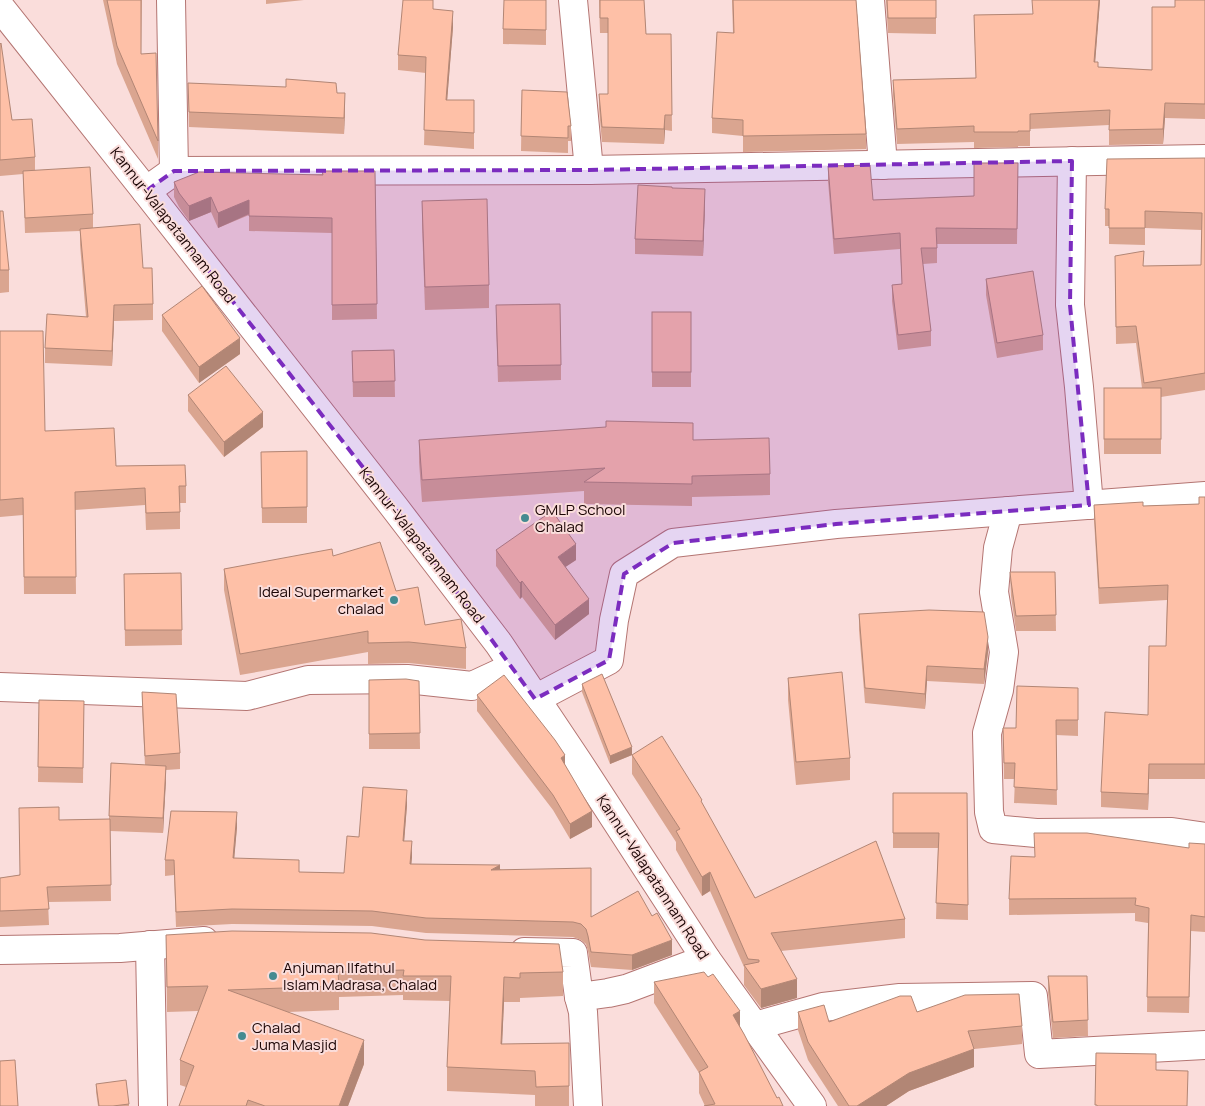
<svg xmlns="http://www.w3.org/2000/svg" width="1205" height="1106" viewBox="0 0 1205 1106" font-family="Manrope,sans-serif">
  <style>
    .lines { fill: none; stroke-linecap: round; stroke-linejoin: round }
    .minor-casing { stroke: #b47572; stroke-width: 30 }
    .major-casing { stroke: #b47572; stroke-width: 30 }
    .minor { stroke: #fff; stroke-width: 28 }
    .major { stroke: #fff; stroke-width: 28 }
    .wall { fill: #daa590 }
    .shaded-wall { fill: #b28675 }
    .building { fill: #fec0a7; stroke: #b28675 }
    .marked { fill: #7b2cbf; fill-opacity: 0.2; stroke: #7b2cbf; stroke-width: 4; stroke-dasharray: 10 6; stroke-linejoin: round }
    .poi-dot { fill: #448b91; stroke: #fadddb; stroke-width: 2 }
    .labels { text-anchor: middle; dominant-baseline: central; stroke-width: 4; stroke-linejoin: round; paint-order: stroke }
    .street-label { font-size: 15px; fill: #1b0505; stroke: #fadddb }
    .poi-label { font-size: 15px; fill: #1b0505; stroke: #fadddb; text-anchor: start }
  </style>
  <rect width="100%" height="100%" fill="#fadddb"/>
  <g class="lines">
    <defs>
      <g id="minor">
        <path d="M171,0l3,171"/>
        <path d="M573,0l16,170"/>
        <path d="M870,0l13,165"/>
        <path d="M1072,161l-2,144 9,82 10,118"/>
        <path d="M146,191l28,-20 415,-1 616,-11"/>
        <path d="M1008,511l-10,37 -4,44 10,60 -5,38 -12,43 2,79 4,17 43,4 136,-1 33,5"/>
        <path d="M0,687l247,9 61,-16 99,-1 65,7 41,-19"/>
        <path d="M535,699l74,-39 5,-40 10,-46 49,-31 163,-19 369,-28"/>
        <path d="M150,945l3,161"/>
        <path d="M0,950l120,-2 84,-7"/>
        <path d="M524,952l49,1 6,44 29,-4 18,-4 80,-30"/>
        <path d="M579,997l4,15 5,94"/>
        <path d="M755,1026l68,-19 77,-9 133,-2 6,58 166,-9"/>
      </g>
      <path id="major" d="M0,7l146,184 249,317 104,136 79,118 128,197 106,147"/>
    </defs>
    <!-- minor casing -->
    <use href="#minor" class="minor-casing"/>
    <!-- major casing -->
    <use href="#major" class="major-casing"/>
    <!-- minor -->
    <use href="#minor" class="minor"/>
    <!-- major -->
    <use href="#major" class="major"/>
  </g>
  <!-- wall -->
  <g class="wall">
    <path d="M103,0h39l-1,54 17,87v18l-41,-95z"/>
    <path d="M266,0h38l-38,4z"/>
    <path d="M546,0v45l-43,-1v-15z"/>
    <path d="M599,0h45l2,34h25l1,97 -7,-1 -1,14 -62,-2 -3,-33v-15h9v-61h-8z"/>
    <path d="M732,0h124l10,134v15l-123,3v-16l-31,-3v-15l21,-85z"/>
    <path d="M886,0h50v34l-48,-1z"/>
    <path d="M1100,0l-5,62 3,5 54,3 23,-63 30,-7v119l-40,-1 -2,26 -54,1v-20l-79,4v17h-12v1l-44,1v-6l-77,2 -4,-49v-15l83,-2 -2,-63 58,-1z"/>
    <path d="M433,9l20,18 -6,73 27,16v33l-50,-4 2,-72 -28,-3v-15z"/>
    <path d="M0,44l12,76 23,37v13l58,44v14l50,40 10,36v16l-39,1 -2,45 -67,-3v-15l41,-31 -6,-72v-14l-55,2 -2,-59 -23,2z"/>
    <path d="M188,83l149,10 8,15 -1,26 -155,-7z"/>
    <path d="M522,90l49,36v15h-3v12l-47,-2z"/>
    <path d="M1205,158v232l-44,7v57h-57v-66h38l-6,-45 -20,1 -1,-88 29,10 57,-1 1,-35 -57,-2v17l-36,-1v-18h-4v-17z"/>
    <path d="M1018,163l-1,81h-80v19l-14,1 8,67v15l-33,4 -6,-49v-16l10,-1 -2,-35 -66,5 -6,-73v-15l45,34 101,-4z"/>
    <path d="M322,171h53l2,148 -45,1v-87l-83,-2v-16l-31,13 -7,-16 -22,9 -10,-14 -5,-10v-15l148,-8z"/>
    <path d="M672,188l33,17 -2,51 -68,-2v-15z"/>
    <path d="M422,201l67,84v23l-64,2 -3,-86z"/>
    <path d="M0,211l9,59v22l-9,1z"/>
    <path d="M986,279l57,56v15l-46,8 -11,-63z"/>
    <rect x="652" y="312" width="39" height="75"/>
    <path d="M162,315l78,39 -41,29 -37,-52z"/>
    <path d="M496,321l65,44v15l-63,2z"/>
    <path d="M0,331l45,100 71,35 70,20v17h-6v26l-34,1 -1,-25 -70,5 1,84h-52l-1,-79 -23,2z"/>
    <path d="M394,350l1,47h-42l-1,-46z"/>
    <path d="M188,395l75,32 -39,30 -36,-46z"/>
    <path d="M419,440h274l77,34v21l-78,2v9l-108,-2v-13l-162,11 -3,-40z"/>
    <path d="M307,451v72h-45l-1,-71z"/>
    <path d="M1205,497v282h-56l-1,31 -47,-3v-15l47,-77 18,-69 1,-46 -68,4 -5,-84v-15l49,1 56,-2z"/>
    <path d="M496,550l80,10 -11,7 24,47 -34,26 -33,-43 -2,2 -24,-33z"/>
    <path d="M333,556l63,35 29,34 41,23v21l-57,-6 -41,1v-12l-128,23 -16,-85v-21z"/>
    <path d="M1010,572h45l1,59h-40l-5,-35z"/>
    <path d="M181,573l1,72 -57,1 -1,-72z"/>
    <path d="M859,614l129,38 -4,32 -57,-3 -2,28 -60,-6 -6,-73z"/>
    <path d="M788,678l62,80v22l-54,5 -8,-85z"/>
    <path d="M369,680l50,1 1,68h-51z"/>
    <path d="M582,684l50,71 -22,9 -28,-72z"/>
    <path d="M1078,688v48l-22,-1 1,70 -43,-2 1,-24h-11l-1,-51h13z"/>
    <path d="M142,692l38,61v16l-14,1 -3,63 -53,-2 1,70 -63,1 1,23 -49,2v-49l19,-3 40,-55 50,-1 2,-56 34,2 -3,-57z"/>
    <path d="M477,695l88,70 27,62 -22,12 -17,-29 -76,-99z"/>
    <path d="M39,700l45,1 -1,82 -45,-1z"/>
    <path d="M632,755l70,49 53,94 150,21v19l-124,13 16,47 -36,10 -17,-23v-18l-34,-76 -8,5 -26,-46v-8l-44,-68z"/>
    <path d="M893,793h74l1,127 -32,-1 2,-71h-45z"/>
    <path d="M407,805l-3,36 8,16 -1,7 89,5 91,48 81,38 -40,15 -41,-3 -3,-16 -2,-7 -5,-4 -8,-3 -147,-4 -54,-7 -140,-2 -56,3 -2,-52 -9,1v-16l72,-33 -3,31 65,14 45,1 15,-36z"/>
    <path d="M1205,844v88l-14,-1 -2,82 -42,-1 1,-89 -13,-2v-8l-126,2v-16l26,-42 154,-9z"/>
    <path d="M166,935l397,37v24l-43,2v4h-16l-2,42 67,-1v63h-34v-11l-88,-4v-24l3,-66 -47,-1v-5l-64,2v13l-51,2 76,52 -16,42h-169l7,-19 -6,-2v-25l18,-49 -31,1z"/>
    <path d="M1048,976h39l1,60 -35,2 -5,-46z"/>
    <path d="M654,982l86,45 37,71 6,8h-78l-6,-13v-20l-45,-70z"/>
    <path d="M798,1012l31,10 193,4v18l-48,5v18l-65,24 -23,15h-48l-30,-46 -10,-30z"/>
    <path d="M96,1084l33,20v2h-31l-2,-14z"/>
  </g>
  <!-- shaded-wall -->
  <g class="shaded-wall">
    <path d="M1099,0h1l-6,77v-15z"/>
    <path d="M453,11v16l-7,88v-15z"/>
    <path d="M345,93v15l-1,26v-16z"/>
    <path d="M1165,103v15l-2,26v-15z"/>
    <path d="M665,115v15l-1,14v-15z"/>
    <path d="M705,189v16l-2,51v-15z"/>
    <path d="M211,197v15l-22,9v-15z"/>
    <path d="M249,200v14l-31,14v-15z"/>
    <path d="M114,305v16l-2,45v-15z"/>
    <path d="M240,338v16l-41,29v-16z"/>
    <path d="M263,412v15l-39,30v-15z"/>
    <path d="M576,544v16l-18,12v-15z"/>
    <path d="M522,581v16l-2,2v-16z"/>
    <path d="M589,599v15l-34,26v-15z"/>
    <path d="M988,637v15l-4,32v-15z"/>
    <path d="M927,666v15l-2,28v-15z"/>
    <path d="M632,747v8l-22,9v-8z"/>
    <path d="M565,755v15l-4,-12z"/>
    <path d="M1149,764v15l-1,31v-16z"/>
    <path d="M166,766v15l-3,52v-15z"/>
    <path d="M407,790v15l-4,51v-15z"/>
    <path d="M592,811v16l-22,12v-15z"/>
    <path d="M237,812v15l-4,46v-15z"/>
    <path d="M412,841v16l-2,23v-16z"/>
    <path d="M500,865v15l-9,-10z"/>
    <path d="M710,872v19l-8,5v-19z"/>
    <path d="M672,940v15l-40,15v-15z"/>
    <path d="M504,977v25l-3,66v-24z"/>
    <path d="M797,979v19l-36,10v-19z"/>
    <path d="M740,1011v22l-7,-18z"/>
    <path d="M364,1040v24l-16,42h-9z"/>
    <path d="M974,1049v18l-65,24 -23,15h-29l52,-33z"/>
  </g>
  <!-- building -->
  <g class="building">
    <path d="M107,0h34v54l15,-1 2,88 -41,-95z"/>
    <path d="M403,0h30v9l20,2 -7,89h28v33l-50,-3 2,-73 -28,-2z"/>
    <path d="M504,0h42v30l-43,-1z"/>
    <path d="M600,0h44l2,34h25l1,81h-7l-1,14 -62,-2 -3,-33h9v-76h-8z"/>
    <path d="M733,0h123l10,134 -123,2v-16l-31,-2 5,-86 17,1z"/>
    <path d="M887,0h49v18h-48z"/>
    <path d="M1032,0h67l-5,62h4v5l54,3v-63h23v-7h30v104l-40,-1 -2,26 -54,1 1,-20 -80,4v17h-12v1h-44v-6l-77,3 -4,-49 83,-2 -2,-63 59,-1z"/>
    <path d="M1,43l11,77 20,-1 3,38 -35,3v-116z"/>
    <path d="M286,79l50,4 1,10h8l-1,25 -155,-6 -1,-29 98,4z"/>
    <path d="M522,90l45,2 4,34h-3v12l-47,-2z"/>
    <path d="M1205,158v215l-61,10 -8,-57 -20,1 -1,-71 29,-5 -1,15 58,-1 1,-52 -57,-2v17h-36v-19h-4l2,-50z"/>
    <path d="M974,163h44l-1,66 -81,-1 1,20h-16l10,83 -33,4 -6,-50 10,-1 -2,-51 -66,6 -6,-73 42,-1 3,35 101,-4z"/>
    <path d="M90,167l3,47 -68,4 -2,-47z"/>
    <path d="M322,171h53l2,133 -45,1v-87l-83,-2v-16l-31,13 -7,-16 -22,9 -10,-13 -5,-11 25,-10 124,3z"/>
    <path d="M638,185l34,2v1l33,1 -2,52 -68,-2z"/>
    <path d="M487,199l2,86 -64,2 -3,-86z"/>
    <path d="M0,211h3l6,59h-9z"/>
    <path d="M140,224l3,44h9l1,36 -39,1 -2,46 -67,-3 2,-34 41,3 -8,-88z"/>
    <path d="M1033,271l10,64 -46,8 -11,-64z"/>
    <path d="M202,286l38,52 -41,29 -37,-52z"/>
    <path d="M560,304l1,61 -63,1 -2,-61z"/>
    <rect x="652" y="312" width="39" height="60"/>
    <path d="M0,331h43l2,100 69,-3 2,38 69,-1 1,21h-7l1,26 -34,1 -1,-25 -70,4 1,85h-52l-1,-79 -23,2z"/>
    <path d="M394,350l1,31 -42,1 -1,-31z"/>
    <path d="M226,366l37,46 -39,30 -36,-47z"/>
    <rect x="1104" y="388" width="57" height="51"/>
    <path d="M606,421l87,2v17l76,-2 1,36 -78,2v8l-108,-2 21,-14 -183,12 -3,-40 187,-13z"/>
    <path d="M307,451v56l-45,1 -1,-56z"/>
    <path d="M1199,497h6v267h-56l-1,30 -47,-2 4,-80 43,3 1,-69h17l2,-61 -69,3 -5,-83 49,-3v4l56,-2z"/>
    <path d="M552,511l24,33 -18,13 31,42 -34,26 -33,-44 -2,2 -24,-33z"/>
    <path d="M380,542l16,49 22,-4 7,38 36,-6 5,29 -57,-6 -41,1v-12l-128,23 -16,-85 108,-20 1,7z"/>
    <path d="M1010,572h45l1,43 -40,1 -5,-35z"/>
    <path d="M181,573l1,57h-57l-1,-56z"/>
    <path d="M929,610l55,2 4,25 -4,32 -57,-3 -2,28 -60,-6 -6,-74z"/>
    <path d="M842,672l8,86 -54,4 -8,-84z"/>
    <path d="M602,674l30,73 -22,9 -28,-72z"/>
    <path d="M504,675l51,65 10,15 -4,3 31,53 -22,13 -17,-29 -76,-100z"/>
    <path d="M406,679l13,2 1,52 -51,1v-54z"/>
    <path d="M1017,686l61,2v32h-22l1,70 -43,-3 1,-24h-11l-1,-35h13z"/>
    <path d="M142,692l34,2 4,59 -35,3z"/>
    <path d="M39,700l45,1 -1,67 -45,-1z"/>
    <path d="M662,736l40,64 -1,1 54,97 121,-57 29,78 -134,14 26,46 -36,10 -17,-24 15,-3v-2l-11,-1 -38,-87 -8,5 -26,-46 4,-2 -48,-74z"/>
    <path d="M111,763l55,3 -3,52 -54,-2z"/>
    <path d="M363,787l44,3 -4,51h9l-2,23 90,1 -9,5 100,-2v49l47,-26 14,25 5,-3 15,27 -40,15 -41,-3 -3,-16 -2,-7 -5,-5 -8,-2 -147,-4 -54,-7 -140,-2 -56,3 -2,-52h-9l6,-49 66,1 -4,46 66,2v12l45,1 3,-37 12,1z"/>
    <path d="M893,793h74l1,112 -32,-2 3,-70h-46z"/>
    <path d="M59,807v13l51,-1 1,66 -64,2 2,22 -49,2v-33l20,-3 -1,-67z"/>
    <path d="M1034,833h53l102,15v-5l16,1v73l-14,-2 -2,82h-42l2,-89 -14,-3 1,-7 -127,1 2,-43 24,1z"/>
    <path d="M232,931l139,2 54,7 134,4 4,28 -43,1v5l-16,-1 -3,67 68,-1v43l-33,1 -1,-16 -88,-4 4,-91h-48l1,-6 -66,2 1,14 -111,4 136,50 -25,66h-74l-17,-6 -2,6h-67l15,-40 -14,-6 28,-74 -41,1 -1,-52z"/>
    <path d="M704,972l4,5 5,-3 27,37 -7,4 11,19 33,64 2,-1 4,9h-79l11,-2 -16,-32 9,-5 -54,-85z"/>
    <path d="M1048,976h39l1,44 -35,2z"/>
    <path d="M1019,994l3,32 -54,5 6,18 -65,24 -52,33h-8l-41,-64 -10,-30 26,-7 5,17 71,-26h11l6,16 48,-17z"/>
    <path d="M1096,1053l60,1v16l32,1 -1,35h-90v-1h-2z"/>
    <path d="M15,1060l3,46h-18v-45z"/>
    <path d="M126,1080l3,24 -16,2h-14l-3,-22z"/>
  </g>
  <!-- marked area -->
  <path class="marked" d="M1072,161l-2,144 19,200 -253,19 -163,19 -49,31 -15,86 -74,39 -140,-191 -249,-317 28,-20 415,-1z"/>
  <!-- markers -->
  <g class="poi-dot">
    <circle cx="525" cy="518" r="5"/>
    <circle cx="394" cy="600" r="5"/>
    <circle cx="273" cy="976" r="5"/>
    <circle cx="242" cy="1036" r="5"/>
  </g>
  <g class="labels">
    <!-- street labels -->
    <g class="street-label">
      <text transform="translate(173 225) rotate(52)">Kannur-Valapatannam Road</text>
      <text transform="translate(422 545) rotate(52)">Kannur-Valapatannam Road</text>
      <text transform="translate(653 877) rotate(57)">Kannur-Valapatannam Road</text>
    </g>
    <!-- poi labels -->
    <g class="poi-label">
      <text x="535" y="509">GMLP School<tspan x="535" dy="17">Chalad</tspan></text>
      <text x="384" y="591" text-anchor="end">Ideal Supermarket<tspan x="384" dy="17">chalad</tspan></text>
      <text x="283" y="967">Anjuman Ilfathul<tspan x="283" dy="17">Islam Madrasa, Chalad</tspan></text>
      <text x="252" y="1027">Chalad<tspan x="252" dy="17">Juma Masjid</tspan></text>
    </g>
  </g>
</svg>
